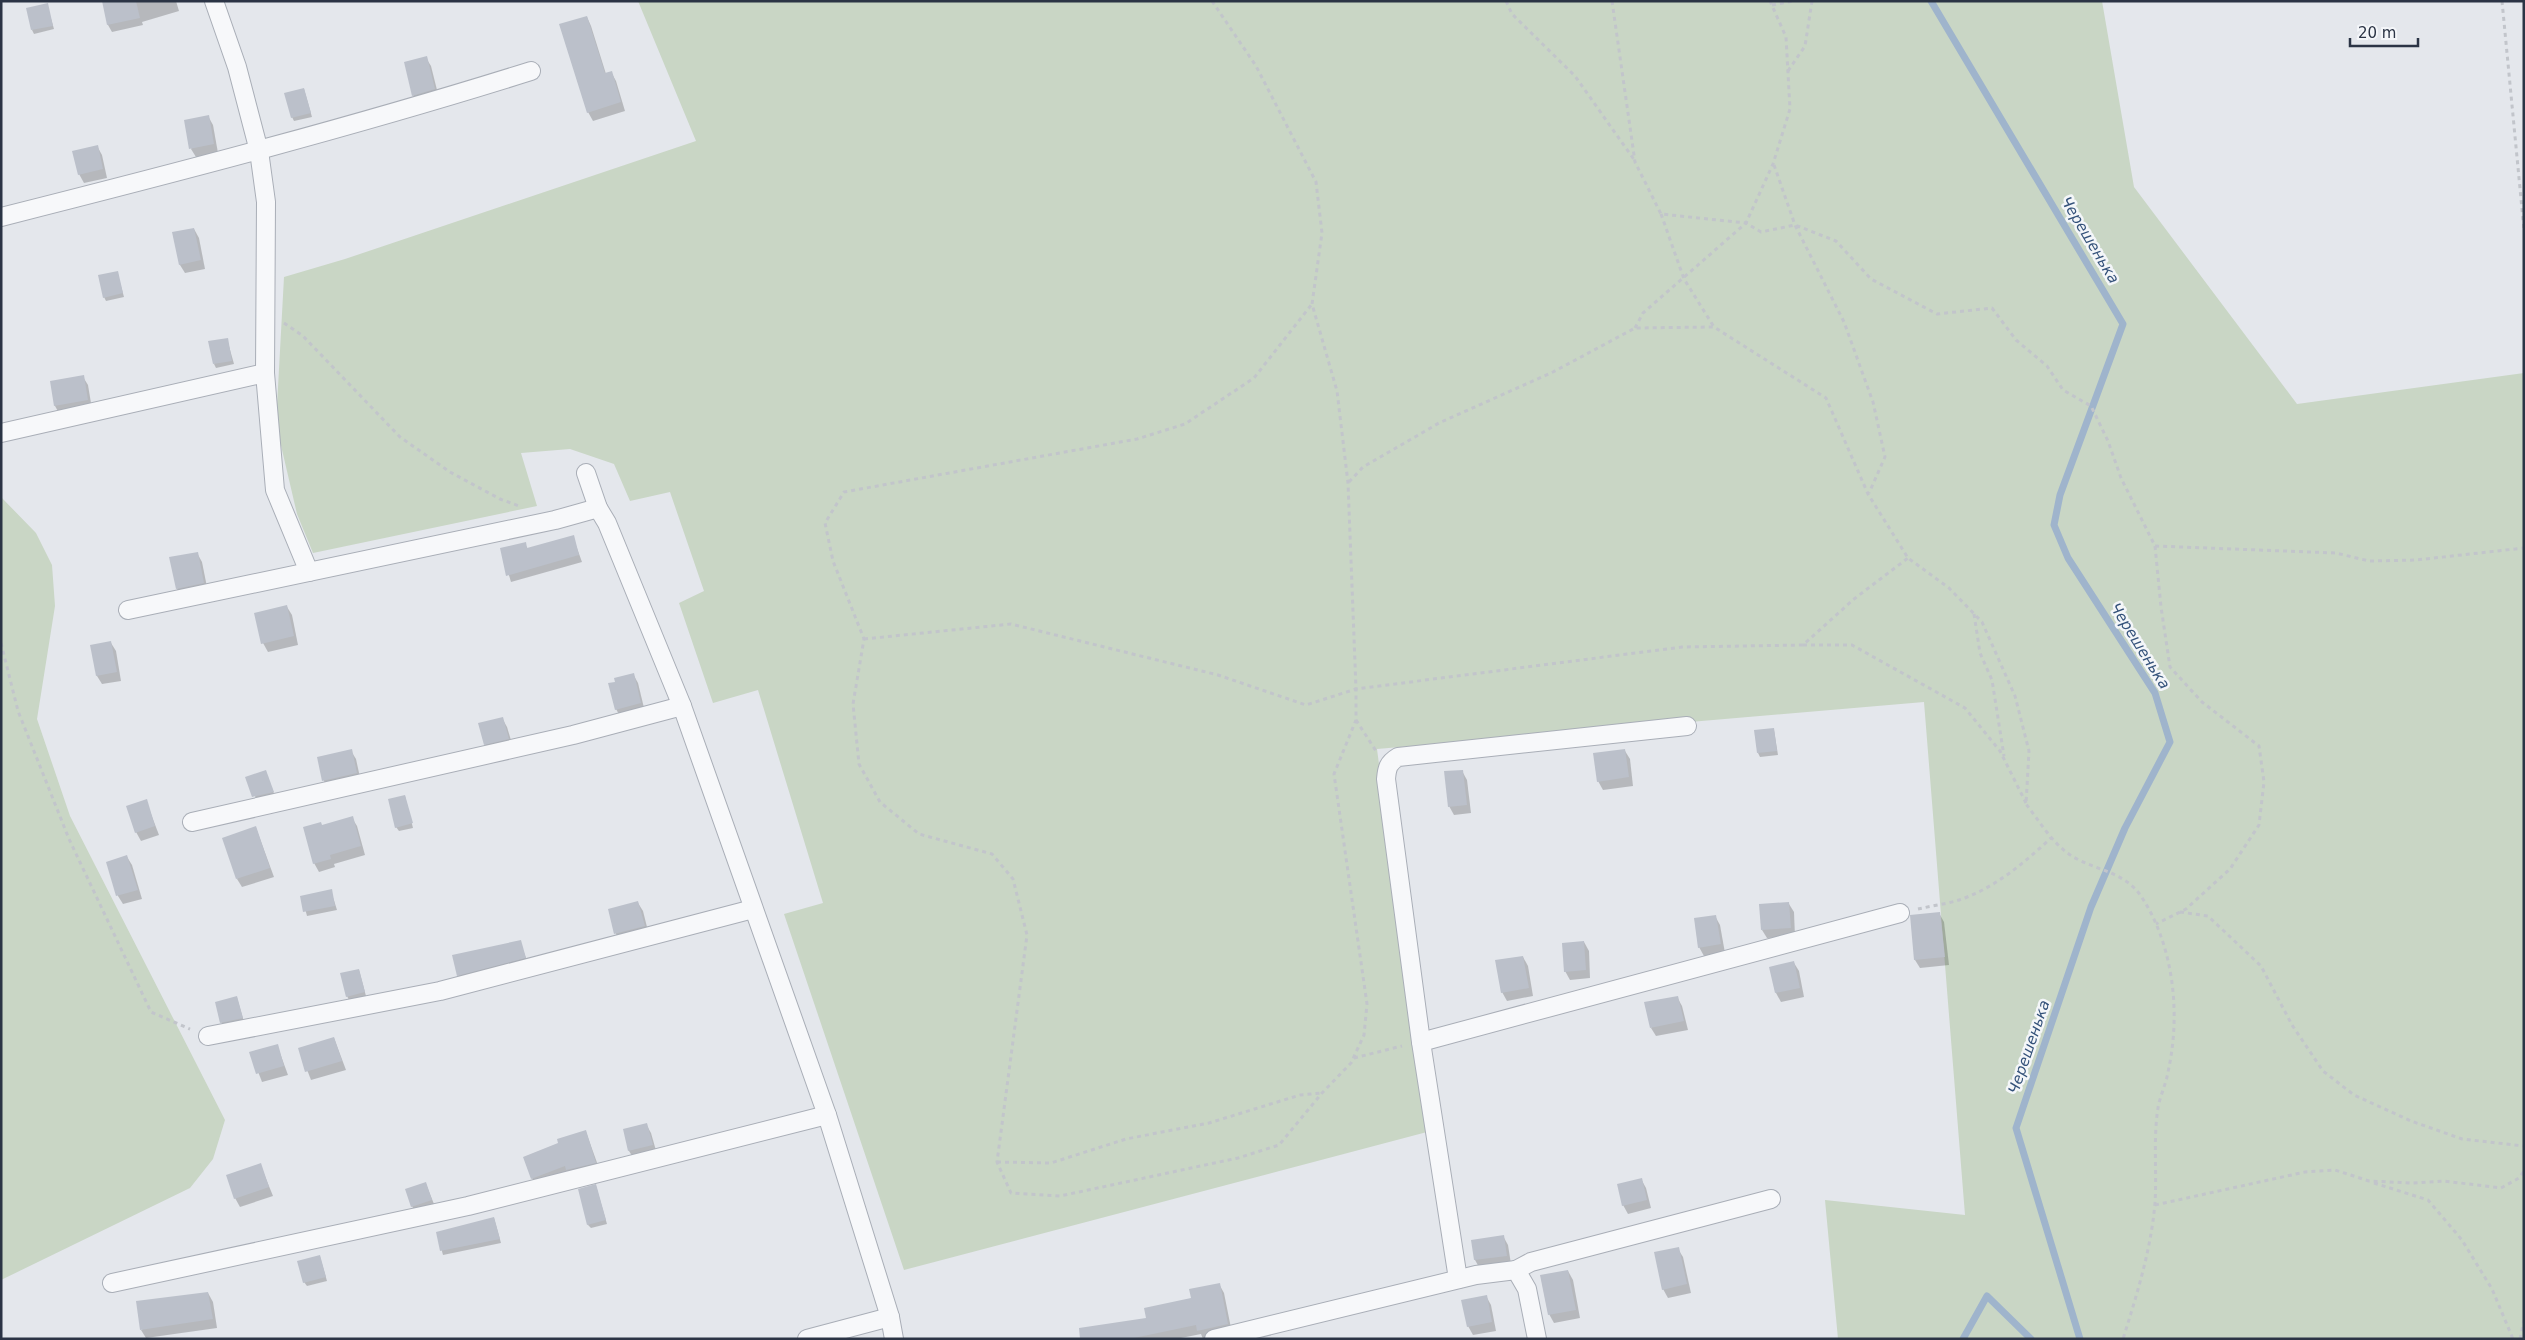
<svg xmlns="http://www.w3.org/2000/svg" width="2525" height="1340" viewBox="0 0 2525 1340" font-family="'DejaVu Sans',sans-serif">
  <style>
    .green { fill: #c9d6c5 }
    .shadow { fill: #0003 }
    .lines { fill: none; stroke-linecap: round; stroke-linejoin: round }
    .stream { stroke: #9fb4cc; stroke-width: 7 }
    .building { fill: #bbc0ca }
    .street-casing { stroke: #a9aeb7; stroke-width: 20 }
    .path { stroke: #c2c5cb; stroke-width: 3; stroke-dasharray: 4 4; stroke-linecap: butt }
    .street { stroke: #f7f8fa; stroke-width: 18 }
    .labels { text-anchor: middle; dominant-baseline: central; stroke-width: 5; stroke-linejoin: round; paint-order: stroke }
    .water-label { font-size: 15px; font-style: italic; fill: #34527a; stroke: #f4f6f9 }
  </style>
  <rect width="100%" height="100%" fill="#e4e7ec"/>
  <!-- green -->
  <g class="green">
    <path d="M638,1h1464l32,186 163,217 227,-31v966h-686l-13,-139 140,15 -41,-513 -547,47 50,383 -523,138 -120,-356 39,-11 -65,-213 -45,13 -34,-100 25,-12 -34,-99 -40,9 -16,-37 -44,-15 -49,4 16,53 -224,47 -16,-39 -21,-90 8,-147 61,-18 351,-118z"/>
    <path d="M1,497l35,36 16,32 3,41 -18,113 33,97 155,304 -12,39 -23,29 -189,92z"/>
  </g>
  <!-- shadow -->
  <g class="shadow">
    <path d="M103,1h73l3,10 -37,11 1,3 -31,7 -4,-7z"/>
    <path d="M47,5l7,24 -20,5 -2,-4z"/>
    <path d="M587,17l4,9 15,48 5,-2 5,9 9,30 -32,10 -5,-9z"/>
    <path d="M426,58l5,8 8,32 -21,6 -5,-9z"/>
    <path d="M304,89l8,28 -18,4 -2,-4z"/>
    <path d="M208,116l5,9 5,28 -22,4 -5,-8z"/>
    <path d="M97,146l5,9 5,23 -23,5 -5,-9z"/>
    <path d="M194,229l5,9 6,31 -20,4 -5,-8 -7,-32z"/>
    <path d="M117,272l7,25 -18,4 -2,-4z"/>
    <path d="M227,339l7,25 -18,4 -2,-4z"/>
    <path d="M83,377l5,8 4,24 -32,6 -5,-9 -4,-24z"/>
    <path d="M573,537l9,25 -71,20 -10,-33 24,-5 3,5z"/>
    <path d="M197,553l5,9 6,30 -26,5 -5,-8z"/>
    <path d="M287,607l5,8 6,30 -30,7 -5,-9z"/>
    <path d="M111,643l5,8 5,30 -19,3 -5,-8 -5,-30z"/>
    <path d="M633,674l5,9 7,29 -24,6 -5,-9z"/>
    <path d="M502,718l5,9 6,20 -23,6 -5,-9z"/>
    <path d="M1774,730l4,25 -18,2 -2,-4z"/>
    <path d="M351,751l5,8 5,23 -32,7 -5,-8 -6,-23z"/>
    <path d="M1625,751l5,8 3,27 -30,4 -5,-9z"/>
    <path d="M265,771l12,30 -18,4 -12,-27z"/>
    <path d="M1462,771l5,9 4,33 -17,2 -5,-9z"/>
    <path d="M405,796l8,32 -14,3 -3,-4z"/>
    <path d="M146,801l13,34 -18,6 -5,-9z"/>
    <path d="M352,818l5,8 8,29 -31,9 1,3 -16,5 -5,-9 8,-37z"/>
    <path d="M256,828l18,49 -32,10 -5,-8z"/>
    <path d="M127,857l5,8 10,34 -19,5 -5,-8 -10,-34z"/>
    <path d="M331,891l6,19 -30,6 -5,-19z"/>
    <path d="M638,903l5,8 6,24 -28,7 -5,-8 -6,-24z"/>
    <path d="M1789,904l5,8 1,25 -28,1 -5,-8z"/>
    <path d="M1939,913l5,9 5,43 -29,3 -5,-8z"/>
    <path d="M1715,916l5,9 5,28 -21,3 -5,-9z"/>
    <path d="M520,941l8,23 -66,17 -4,-6z"/>
    <path d="M1584,942l5,9 1,27 -20,2 -5,-9z"/>
    <path d="M1523,957l5,9 5,30 -26,5 -5,-9z"/>
    <path d="M1794,963l5,8 5,26 -23,5 -5,-9 -5,-25z"/>
    <path d="M359,970l7,26 -17,4 -2,-4z"/>
    <path d="M1677,997l5,9 6,24 -32,6 -5,-8z"/>
    <path d="M237,998l7,24 -20,4 -3,-4z"/>
    <path d="M334,1038l12,32 -35,10 -12,-31z"/>
    <path d="M277,1045l11,30 -26,7 -11,-29z"/>
    <path d="M646,1124l5,9 6,21 -23,5 -5,-8 -5,-21z"/>
    <path d="M586,1132l14,39 -63,16 -5,-9z"/>
    <path d="M260,1164l13,32 -33,11 -5,-9z"/>
    <path d="M1641,1179l5,9 5,20 -23,6 -5,-9z"/>
    <path d="M426,1184l8,20 -20,6 -2,-4z"/>
    <path d="M596,1186l11,38 -16,4 -3,-3z"/>
    <path d="M494,1218l7,25 -58,12 -6,-22z"/>
    <path d="M1503,1236l5,9 3,19 -31,5 -5,-9 -2,-19z"/>
    <path d="M1678,1249l5,8 8,36 -23,5 -5,-9z"/>
    <path d="M320,1257l7,24 -20,5 -3,-4z"/>
    <path d="M1568,1271l5,9 7,38 -26,5 -5,-9z"/>
    <path d="M1219,1284l5,9 8,40 -29,6 -2,-5 -25,5h-74l90,-40z"/>
    <path d="M208,1293l5,9 4,26 -71,10 -5,-8z"/>
    <path d="M1486,1296l5,9 5,26 -23,4 -5,-9z"/>
  </g>
  <g class="lines">
    <!-- stream -->
    <g class="stream">
      <path d="M1931,1l192,323 -63,171 -6,30 14,33 87,135 15,49 -45,86 -34,79 -75,221 64,211"/>
      <path d="M1963,1339l24,-43 44,43"/>
    </g>
  </g>
  <!-- building -->
  <g class="building">
    <path d="M102,1h34l4,17 -33,7z"/>
    <path d="M48,3l5,23 -22,4 -5,-22z"/>
    <path d="M587,16l18,57 7,-2 9,31 -34,11 -28,-89z"/>
    <path d="M427,56l8,33 -23,7 -8,-34z"/>
    <path d="M304,88l7,25 -20,5 -7,-25z"/>
    <path d="M209,115l5,29 -25,5 -5,-29z"/>
    <path d="M98,145l5,24 -25,6 -6,-24z"/>
    <path d="M194,228l7,32 -22,5 -7,-33z"/>
    <path d="M118,271l5,22 -20,5 -5,-23z"/>
    <path d="M228,338l4,23 -19,3 -5,-23z"/>
    <path d="M84,375l4,25 -34,6 -4,-25z"/>
    <path d="M574,535l5,20 -73,21 -6,-28 26,-6 1,6z"/>
    <path d="M198,552l6,31 -28,6 -7,-32z"/>
    <path d="M287,605l7,31 -33,8 -7,-31z"/>
    <path d="M111,641l6,31 -21,4 -6,-31z"/>
    <path d="M634,673l7,30 -26,7 -7,-27 7,-1 -1,-4z"/>
    <path d="M503,717l6,22 -25,6 -6,-22z"/>
    <path d="M1774,728l3,23 -20,2 -3,-23z"/>
    <path d="M352,749l5,24 -35,8 -5,-24z"/>
    <path d="M1625,749l4,28 -32,5 -4,-29z"/>
    <path d="M266,770l8,22 -22,5 -7,-20z"/>
    <path d="M1463,770l4,35 -19,2 -4,-36z"/>
    <path d="M405,795l8,28 -18,5 -7,-29z"/>
    <path d="M147,799l8,27 -20,7 -9,-27z"/>
    <path d="M353,816l8,30 -31,9 1,4 -18,5 -10,-37 18,-5 1,3z"/>
    <path d="M256,826l14,42 -34,11 -14,-41z"/>
    <path d="M127,855l11,35 -22,6 -10,-34z"/>
    <path d="M332,889l3,17 -32,6 -3,-16z"/>
    <path d="M638,901l7,25 -31,8 -6,-25z"/>
    <path d="M1789,902l2,26 -30,2 -2,-26z"/>
    <path d="M1940,912l5,45 -31,3 -4,-45z"/>
    <path d="M1716,915l5,29 -23,4 -4,-30z"/>
    <path d="M521,940l5,18 -69,18 -5,-21z"/>
    <path d="M1584,941l2,29 -22,2 -2,-29z"/>
    <path d="M1523,956l6,32 -28,5 -6,-33z"/>
    <path d="M1794,961l6,27 -25,5 -6,-26z"/>
    <path d="M359,969l6,23 -19,5 -6,-24z"/>
    <path d="M237,996l6,22 -23,5 -5,-21z"/>
    <path d="M1678,996l6,25 -34,7 -6,-26z"/>
    <path d="M334,1037l8,24 -37,11 -7,-24z"/>
    <path d="M278,1044l6,22 -28,8 -7,-22z"/>
    <path d="M647,1123l6,22 -25,6 -5,-22z"/>
    <path d="M586,1130l10,33 -30,7 -1,-4 -34,13 -8,-22 35,-14 -1,-4z"/>
    <path d="M261,1163l8,24 -35,12 -8,-24z"/>
    <path d="M1642,1178l5,22 -25,6 -5,-22z"/>
    <path d="M426,1182l6,18 -21,7 -6,-18z"/>
    <path d="M596,1184l10,36 -19,5 -9,-36z"/>
    <path d="M494,1217l6,22 -60,12 -4,-19z"/>
    <path d="M1504,1235l3,21 -33,4 -3,-20z"/>
    <path d="M1679,1247l8,37 -25,6 -8,-38z"/>
    <path d="M320,1255l6,22 -23,6 -6,-22z"/>
    <path d="M1568,1270l8,40 -28,5 -8,-40z"/>
    <path d="M1220,1283l8,41 -31,7 -1,-6 -67,14h-49l-1,-11 67,-10 -2,-10 47,-10 -2,-9z"/>
    <path d="M208,1292l5,27 -73,11 -4,-29z"/>
    <path d="M1487,1295l5,27 -25,5 -6,-27z"/>
  </g>
  <g class="lines">
    <defs>
      <g id="street">
        <path d="M214,1l23,66 22,84 7,51 -1,171 10,117 34,82"/>
        <path d="M1,217c178,-45 355,-91 530,-146"/>
        <path d="M1,433l264,-60"/>
        <path d="M586,473l12,35 9,15 75,183 145,409 63,202 4,22"/>
        <path d="M128,610l427,-90 43,-12"/>
        <path d="M192,822l381,-87 109,-29"/>
        <path d="M208,1036l232,-45 313,-82"/>
        <path d="M1421,1042l479,-129"/>
        <path d="M1516,1270l15,-8 240,-63"/>
        <path d="M1458,1279l-37,-237 -35,-263c1,-11 2,-16 12,-22l289,-31"/>
        <path d="M112,1283l356,-77 359,-91"/>
        <path d="M807,1339l83,-22"/>
        <path d="M1214,1339l262,-64 40,-5 11,19 10,50"/>
      </g>
    </defs>
    <!-- street casing -->
    <use href="#street" class="street-casing"/>
    <!-- path -->
    <g class="path">
      <path d="M1212,1l44,65 60,116 6,51 -10,71 25,87 11,92 8,206v31l-22,54 33,230 -3,31 -13,28 -29,30 -43,52 -41,13 -178,38 -49,-3 -14,-31 30,-227 -14,-56 -21,-25 -73,-20 -39,-32 -21,-38 -6,-60 11,-65 -31,-78 -8,-38 19,-31 293,-53 48,-15 69,-46 58,-74"/>
      <path d="M1506,1l6,13 63,62 60,85"/>
      <path d="M1612,1l23,161 26,52 85,9 15,9 34,-7 41,16 35,38 66,35 55,-6 24,32 31,26 16,24 28,16 17,35 13,37 34,68 181,7 33,8 47,-1 108,-12"/>
      <path d="M2502,1l22,229"/>
      <path d="M1772,5l21,-4"/>
      <path d="M1788,71l17,-25 7,-45"/>
      <path d="M1774,165l21,60 49,97 29,80 12,55 -16,36"/>
      <path d="M1661,214l23,65 30,48"/>
      <path d="M284,323l19,13 97,101 50,35 50,27 19,7"/>
      <path d="M1635,328l8,-15 103,-90 27,-59 17,-55 -4,-72 -16,-36"/>
      <path d="M1349,482l14,-15 76,-44 114,-51 82,-44 79,-1 112,71 42,96 40,64 41,30 33,34 33,74 14,55 -3,53c14,18 29,44 51,55 23,12 48,14 64,37 33,50 40,118 27,176 -2,12 -8,24 -10,36 -5,31 -1,64 -3,95 -4,47 -18,91 -32,136"/>
      <path d="M2155,546l6,61 9,60 32,35 57,44 5,36 -5,43 -29,44 -44,40 -30,15"/>
      <path d="M1974,614l6,39 12,27 12,76"/>
      <path d="M864,639l147,-15 207,51 88,30 50,-16 326,-42 121,-2 51,-46 54,-41"/>
      <path d="M1,643l17,68 51,128 82,173 39,17"/>
      <path d="M1803,645h49l113,63 35,43 26,52"/>
      <path d="M1356,720l20,31"/>
      <path d="M1918,909c13,-3 28,-5 41,-9 36,-12 65,-37 92,-62"/>
      <path d="M2180,912l28,4 53,50 31,59 31,46 31,24 57,26 51,18 62,7"/>
      <path d="M1354,1058l48,-12"/>
      <path d="M997,1162l54,1 75,-24 83,-16 91,-28 22,-2"/>
      <path d="M2374,1183l54,17 34,40 30,49 21,50"/>
      <path d="M2155,1205l150,-33 30,-2 34,11 43,2 32,-2 57,7 18,-10 5,-7"/>
      <path d="M2520,1339l4,-19"/>
    </g>
    <!-- street -->
    <use href="#street" class="street"/>
  </g>
  <g class="labels">
    <!-- water labels -->
    <g class="water-label">
      <text transform="translate(2090 240) rotate(59)">Черешенька</text>
      <text transform="translate(2140 646) rotate(58)">Черешенька</text>
      <text transform="translate(2029 1047) rotate(-71)">Черешенька</text>
    </g>
  </g>
  <!-- border -->
  <rect width="2525" height="1340" fill="none" stroke="#2b3445" stroke-width="5"/>
  <!-- scale -->
  <path d="M2350 38v8h68v-8" fill="none" stroke="#2b3445" stroke-width="2.5"/>
  <text x="2358" y="38" font-size="15" fill="#2b3445" stroke="#f4f6f9" stroke-width="4" paint-order="stroke">20 m</text>
</svg>
